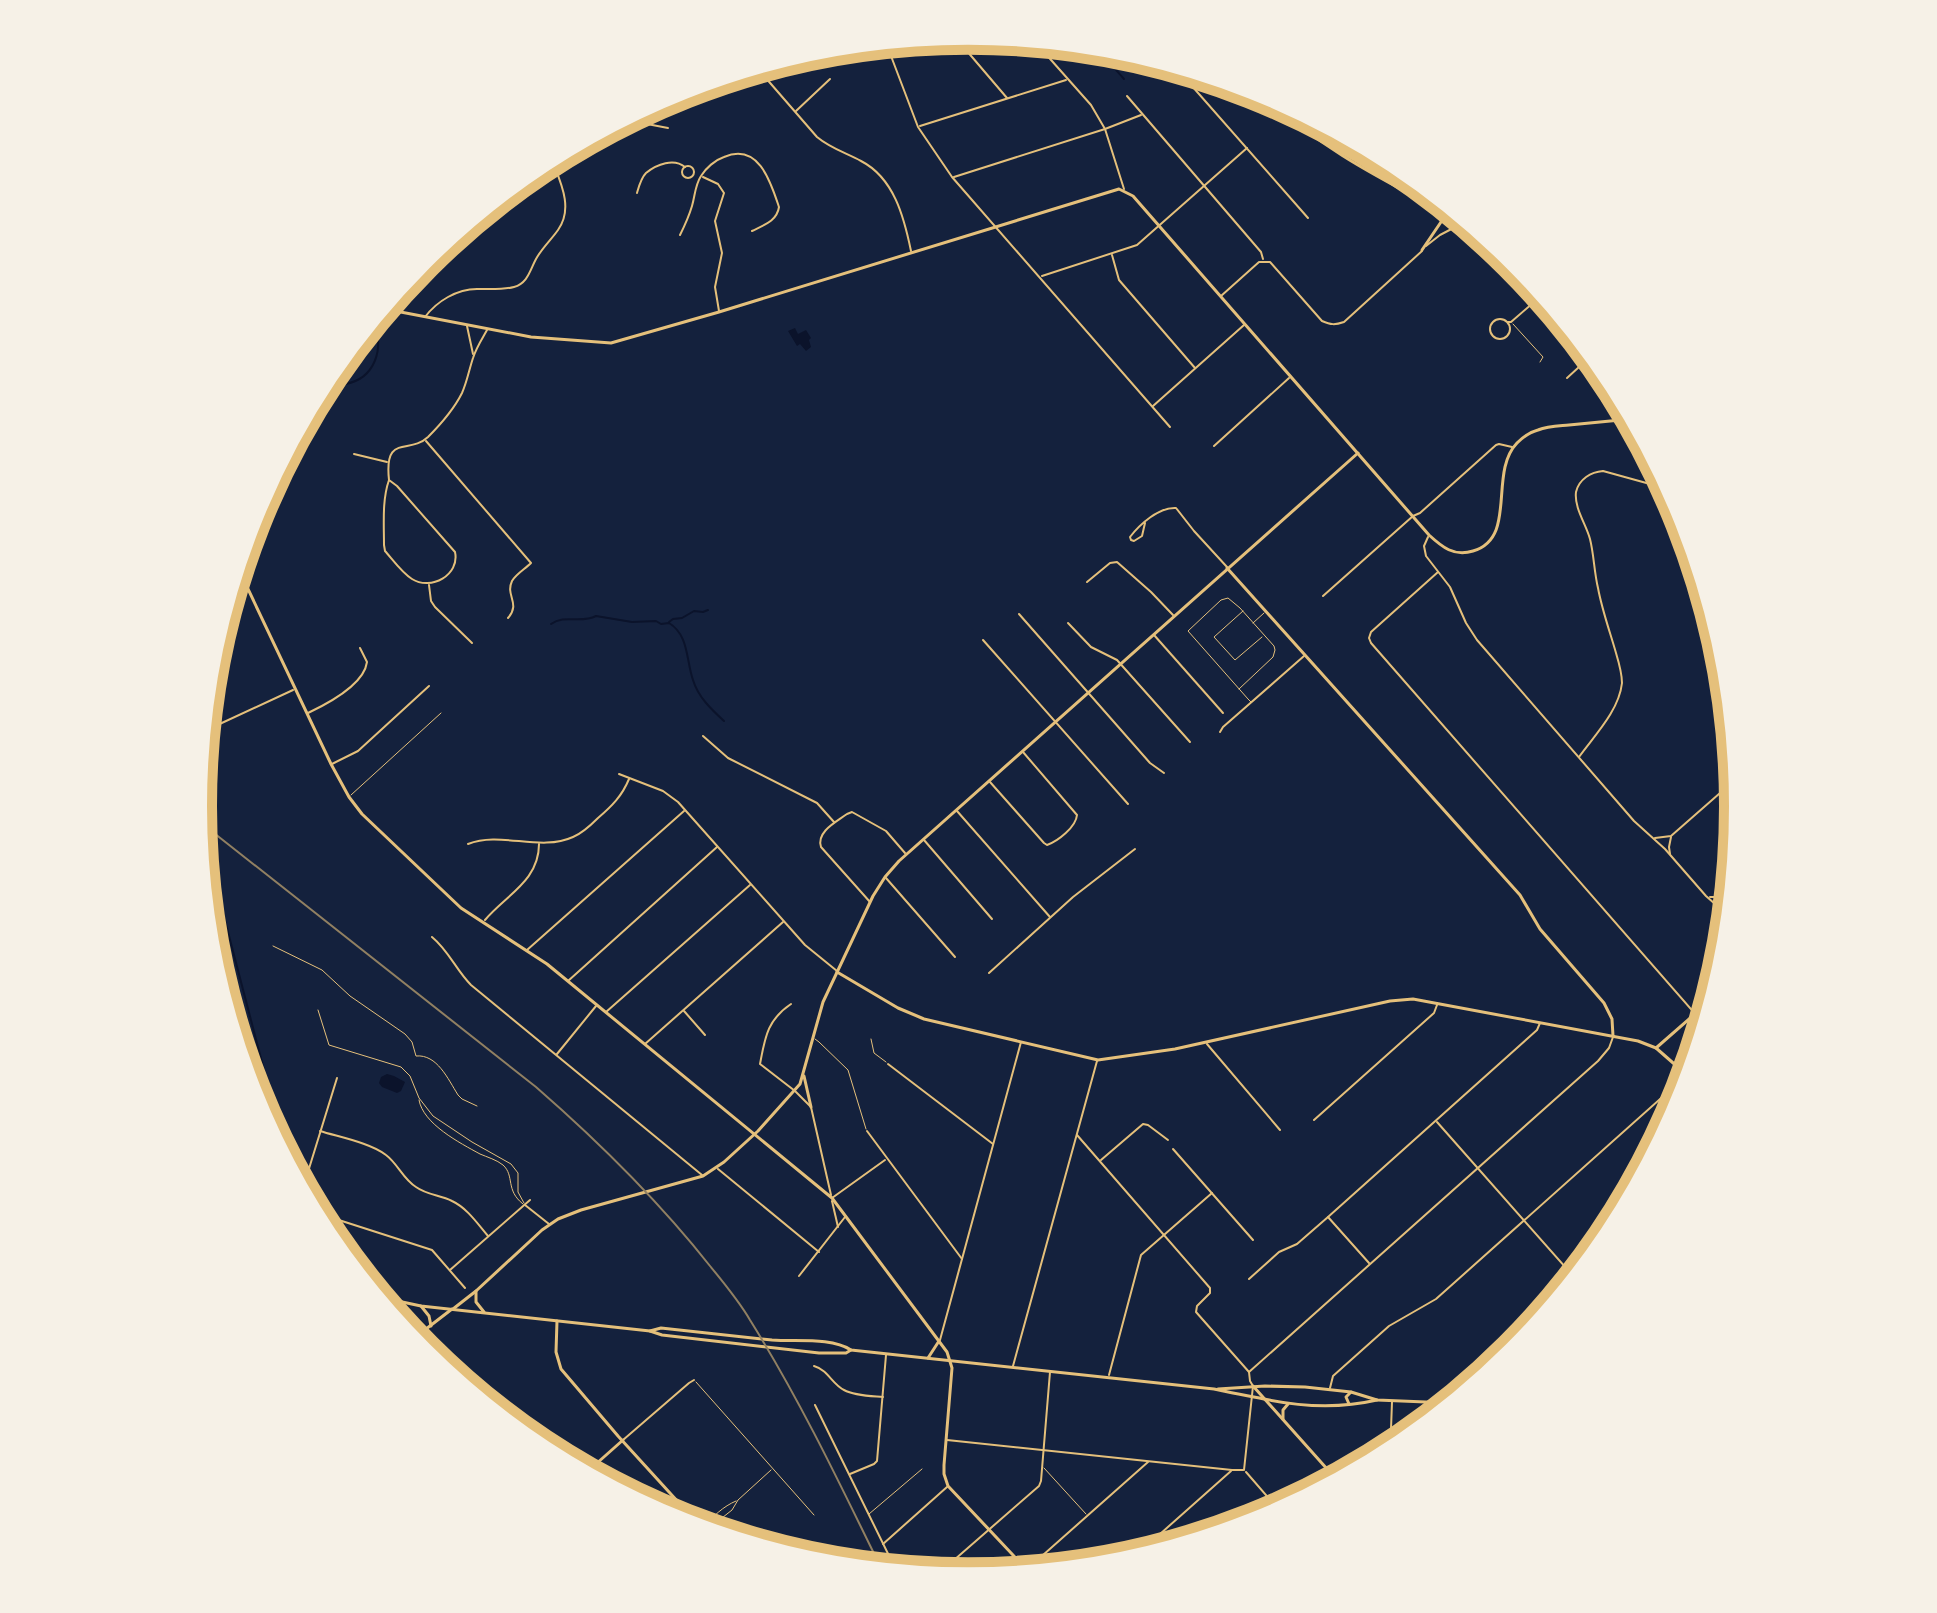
<svg xmlns="http://www.w3.org/2000/svg" width="1937" height="1613" viewBox="0 0 1937 1613" font-family="Arial,sans-serif">
  <style>
    .water { fill: #0b132b }
    .lines { fill: none; stroke-linecap: round; stroke-linejoin: round }
    .stream { stroke: #0b132b; stroke-width: 2 }
    .service { stroke: #e5c07b; stroke-width: 1 }
    .minor { stroke: #e5c07b; stroke-width: 2 }
    .tertiary { stroke: #e5c07b; stroke-width: 3 }
    .secondary { stroke: #e5c07b; stroke-width: 3 }
    .rail { stroke: #918062; stroke-width: 2 }
    .rim { fill: none; stroke: #e5c07b; stroke-width: 10 }
  </style>
  <rect width="100%" height="100%" fill="#14213d"/>
  <!-- water -->
  <g class="water">
    <path d="M795,328l3,6 8,-4 5,8 -2,2 2,7 -5,4 -6,-7 -3,2 -9,-15z"/>
    <path d="M387,1074l7,2 11,6 -4,9 -4,2 -15,-6 -3,-4 2,-6z"/>
  </g>
  <g class="lines">
    <!-- stream -->
    <g class="stream">
      <path d="M1112,50c-4,15 3,18 12,29"/>
      <path d="M325,383c7,1 14,2 20,1 30,-5 40,-36 28,-61"/>
      <path d="M669,622l4,-3 9,-1 12,-7 9,1 5,-2"/>
      <path d="M551,624c14,-10 30,0 45,-8l36,6 24,-1 5,3 8,-1c20,12 17,37 24,57 5,17 19,30 31,41"/>
      <path d="M203,853l8,14 53,203 -2,17 -7,8"/>
    </g>
    <!-- service -->
    <g class="service">
      <path d="M1513,324l30,33 -3,5"/>
      <path d="M1602,401l20,1"/>
      <path d="M1243,611l-29,26 21,23 27,-23"/>
      <path d="M1253,623l11,-10"/>
      <path d="M1239,689l34,-32 2,-7 -1,-4 -34,-38 -12,-10 -7,2 -33,31 60,68 3,3"/>
      <path d="M351,795l90,-82"/>
      <path d="M273,946l49,24 28,26 55,38 7,8 4,14c21,-2 32,23 42,39l4,4 15,7"/>
      <path d="M318,1010l11,35 72,22 9,9 9,22 14,18 39,26 39,22 7,9v19l6,11"/>
      <path d="M815,1039l4,3 29,28 18,59"/>
      <path d="M871,1039l3,14 12,9"/>
      <path d="M419,1100c4,24 41,43 61,54 7,3 17,6 23,11 12,11 2,25 20,39"/>
      <path d="M696,1382l118,133"/>
      <path d="M1044,1468l42,46"/>
      <path d="M869,1514l53,-45"/>
      <path d="M705,1528c6,-11 19,-22 31,-27"/>
      <path d="M708,1529l24,-19 6,-10 33,-30"/>
    </g>
    <!-- minor -->
    <g class="minor">
      <path d="M955,37l52,61"/>
      <path d="M1036,43l55,62 14,24 19,60"/>
      <path d="M884,44l7,12 27,71 34,50 218,250"/>
      <path d="M758,69l59,68c13,11 29,16 44,24 33,17 43,56 50,90"/>
      <path d="M1177,69l131,149"/>
      <path d="M1127,96l134,156 2,7"/>
      <path d="M796,111l34,-32"/>
      <path d="M626,120l42,8"/>
      <path d="M920,126l146,-46"/>
      <path d="M1326,144l11,-10"/>
      <circle cx="688" cy="172" r="6"/>
      <path d="M1378,176l12,-14"/>
      <path d="M703,177l15,7 6,9 -9,28 7,32 -7,34 4,24"/>
      <path d="M954,177l151,-48 36,-14"/>
      <path d="M637,193c2,-7 4,-15 9,-20 11,-9 28,-15 39,-6"/>
      <path d="M680,235c5,-10 9,-19 12,-29 3,-10 3,-21 9,-30 5,-8 14,-16 23,-19 35,-15 47,26 55,50 -2,14 -15,18 -27,24"/>
      <path d="M1426,246l14,-11 21,-11"/>
      <path d="M1112,255l7,25 76,88"/>
      <path d="M1042,276l95,-31 110,-97"/>
      <path d="M1221,296l38,-34h11l52,59c9,4 13,4 22,1l78,-71"/>
      <path d="M425,317c12,-16 32,-28 52,-28 12,0 26,1 37,-2 14,-4 16,-17 22,-28 6,-11 15,-19 22,-29 16,-22 2,-49 -6,-70"/>
      <circle cx="1500" cy="329" r="10"/>
      <path d="M1508,322h3l30,-26"/>
      <path d="M467,326l6,28"/>
      <path d="M1567,378l24,-22"/>
      <path d="M1153,406l91,-81"/>
      <path d="M426,441l105,122c-6,6 -15,11 -19,18 -7,15 9,22 -4,37"/>
      <path d="M1214,446l75,-68"/>
      <path d="M354,454l33,8"/>
      <path d="M389,480c-7,20 -5,44 -5,65l1,6c8,9 17,22 27,28 19,12 48,-4 43,-27l-58,-66 -8,-6c-5,-47 20,-25 39,-43 12,-12 26,-28 34,-44 5,-11 7,-23 11,-35 3,-10 9,-19 14,-28"/>
      <path d="M1145,523l-3,13 -8,5 -3,-1 -1,-3c10,-13 29,-30 46,-29l18,23 33,36"/>
      <path d="M1428,537l-4,9 2,10 24,31 16,36 11,17 157,181 31,28 41,47 9,8 14,8"/>
      <path d="M1438,572l-67,60 -2,6 2,5 333,381"/>
      <path d="M1087,582l23,-19 7,-1 34,30 22,23"/>
      <path d="M429,585l2,16 4,6 37,36"/>
      <path d="M1323,596l90,-80 7,-3 76,-68 3,-1 13,3"/>
      <path d="M1019,614l131,149 14,10"/>
      <path d="M1068,623l23,24 26,13 73,82"/>
      <path d="M1154,635l69,78"/>
      <path d="M983,640l145,164"/>
      <path d="M308,713c19,-9 56,-28 59,-51l-7,-14"/>
      <path d="M211,728l82,-38"/>
      <path d="M1220,732l3,-5 81,-71"/>
      <path d="M703,736l25,22 89,45 17,19"/>
      <path d="M1579,757c15,-21 40,-46 43,-74 0,-10 -3,-20 -6,-30 -6,-21 -14,-43 -18,-65 -4,-17 -4,-33 -8,-49 -4,-15 -16,-31 -14,-47 3,-13 15,-20 27,-21l47,13 22,12"/>
      <path d="M332,764l26,-13 71,-65"/>
      <path d="M619,774l44,17 15,11 127,143 32,26"/>
      <path d="M990,782l54,61 3,2c11,-4 29,-18 30,-30l-54,-63"/>
      <path d="M957,811l93,106"/>
      <path d="M1655,838l16,-2 65,-57"/>
      <path d="M924,840l68,79"/>
      <path d="M468,844c33,-13 72,8 105,-7 10,-4 18,-12 25,-19 14,-12 24,-22 31,-39"/>
      <path d="M1670,854l-1,-7 2,-10"/>
      <path d="M886,878l69,79"/>
      <path d="M1710,897h9l12,-6"/>
      <path d="M870,902l-49,-55c-5,-15 15,-25 26,-33l5,-2 34,19 19,22"/>
      <path d="M1729,904l1,-11"/>
      <path d="M485,920c21,-25 54,-39 54,-76"/>
      <path d="M432,937c17,14 24,33 39,48l231,190"/>
      <path d="M527,950l157,-139"/>
      <path d="M989,973l84,-76 62,-48"/>
      <path d="M568,981l149,-134"/>
      <path d="M791,1004c-24,16 -26,34 -31,60l35,27 16,16 20,88"/>
      <path d="M684,1011l21,24"/>
      <path d="M606,1012l144,-127"/>
      <path d="M645,1044l138,-122"/>
      <path d="M1207,1044l73,86"/>
      <path d="M557,1054l39,-48"/>
      <path d="M888,1064l105,80"/>
      <path d="M1314,1120l120,-107 3,-8"/>
      <path d="M1437,1122l137,155"/>
      <path d="M320,1131c19,6 51,12 66,24 12,9 17,24 30,32 11,8 24,8 36,14 15,7 25,22 36,35"/>
      <path d="M867,1131l95,128"/>
      <path d="M1077,1135l133,153v5l-13,13 -1,6 53,60 1,9 3,5 -9,84"/>
      <path d="M1173,1149l80,91"/>
      <path d="M1101,1160l42,-36 5,1 20,15"/>
      <path d="M718,1169l101,83"/>
      <path d="M303,1188l34,-110"/>
      <path d="M832,1198l53,-38"/>
      <path d="M832,1201l6,26"/>
      <path d="M525,1205l24,19"/>
      <path d="M317,1213l115,37 33,38"/>
      <path d="M1328,1217l41,46"/>
      <path d="M450,1270l80,-70"/>
      <path d="M799,1276l46,-59"/>
      <path d="M1249,1279l30,-27 18,-8 31,-27 209,-187 3,-7"/>
      <path d="M940,1340l81,-298"/>
      <path d="M814,1366c14,4 18,18 30,24 11,6 27,6 39,7"/>
      <path d="M1013,1366l84,-305"/>
      <path d="M1249,1372l349,-311 11,-13 4,-11"/>
      <path d="M1109,1375l32,-120 71,-62"/>
      <path d="M1330,1388l3,-12 56,-50 47,-27 251,-224"/>
      <path d="M1392,1402l-1,27 4,19"/>
      <path d="M1449,1402l88,-80"/>
      <path d="M815,1405l81,165"/>
      <path d="M623,1440l66,-57 5,-3"/>
      <path d="M947,1440l285,30h11"/>
      <path d="M1246,1472l33,38"/>
      <path d="M850,1474l24,-10 3,-3 9,-106"/>
      <path d="M883,1544l64,-57"/>
      <path d="M1133,1558l98,-87"/>
      <path d="M1025,1571l123,-109"/>
      <path d="M938,1574l101,-88 2,-5 9,-109"/>
    </g>
    <!-- tertiary -->
    <g class="tertiary">
      <path d="M1270,98c56,58 132,90 201,129"/>
      <path d="M1422,250l19,-28 1,-5 -2,-6"/>
      <path d="M385,309l146,28 80,6 108,-31 400,-123 14,7 296,339c13,12 25,22 44,16 45,-13 15,-78 44,-108 6,-6 13,-11 21,-13 10,-4 21,-4 31,-5 21,-2 41,-4 62,-6"/>
      <path d="M1227,568l293,327 20,34 64,74 8,16 1,17"/>
      <path d="M239,570l92,194 18,33 13,17 99,94 86,56 285,234 115,154 5,16 -8,97v9l4,12 80,85"/>
      <path d="M837,972l61,36 26,11 174,41 77,-11 215,-48 23,-2 225,42 18,7 32,28"/>
      <path d="M1656,1048l56,-49"/>
      <path d="M804,1076l7,31"/>
      <path d="M453,1309l23,-18 66,-61 16,-11 23,-9 122,-34 21,-14 34,-31 42,-47 23,-82 50,-106 12,-19 14,-16 459,-408"/>
      <path d="M557,1321l-1,31 5,17 57,67 82,90"/>
      <path d="M1253,1386l83,93"/>
      <path d="M587,1472l36,-32"/>
    </g>
    <!-- secondary -->
    <g class="secondary">
      <path d="M476,1291v11l8,10"/>
      <path d="M379,1297l42,9 229,25 12,4 157,18h27l5,-3"/>
      <path d="M421,1306l8,10 2,10"/>
      <path d="M650,1331l11,-3c37,4 74,8 111,12 24,2 59,-3 79,10l363,39c16,4 33,6 50,10 38,8 74,10 113,1"/>
      <path d="M413,1339l39,-30"/>
      <path d="M928,1358l11,-17"/>
      <path d="M1218,1389l47,-3 40,1 46,5 26,8 73,3"/>
      <path d="M1465,1391l1,-5"/>
      <path d="M1349,1404l-3,-7 5,-5"/>
      <path d="M1283,1419v-9l5,-6"/>
    </g>
    <!-- rail -->
    <path class="rail" d="M200,822l336,265c63,55 122,113 174,179 14,17 29,35 40,54 50,80 90,164 131,248"/>
  </g>
  <!-- crop -->
  <path d="M0 0H1937V1613H0ZM212 806a756 756 0 1 1 1512 0a756 756 0 1 1-1512 0Z" fill="#f6f1e7" fill-rule="evenodd"/>
  <path class="rim" d="M212 806a756 756 0 1 1 1512 0a756 756 0 1 1-1512 0Z"/>
</svg>
